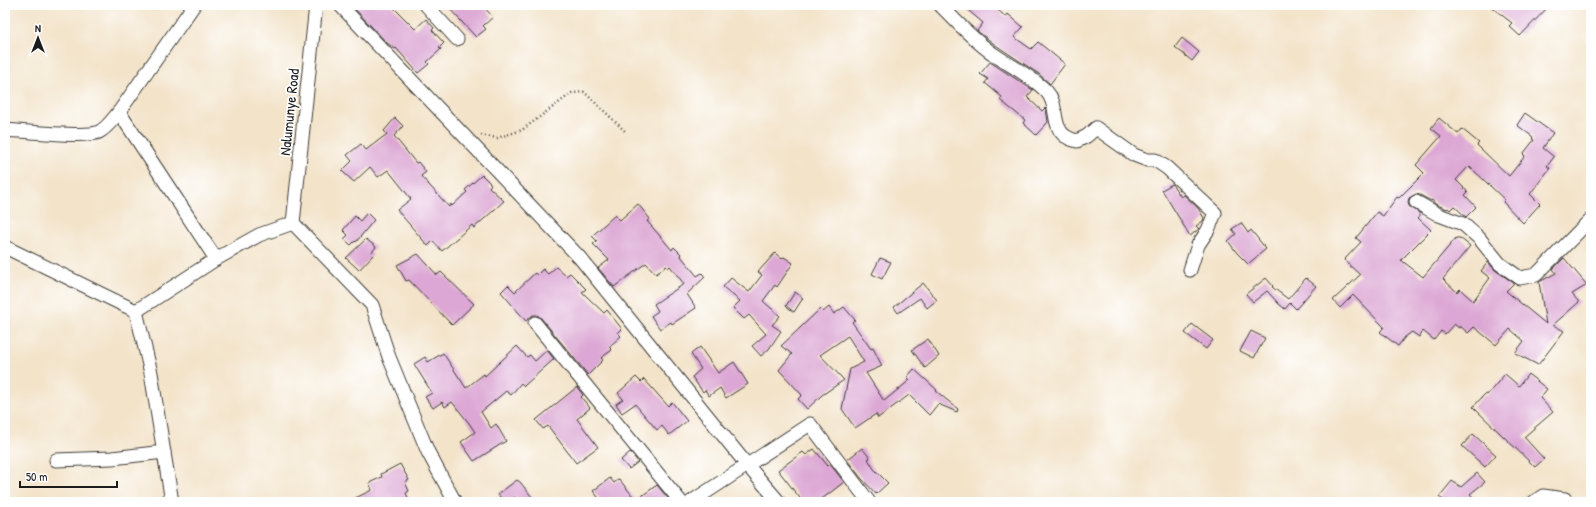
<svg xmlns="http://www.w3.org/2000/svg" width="1596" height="507" viewBox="0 0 1596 507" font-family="'Patrick Hand',sans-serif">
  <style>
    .building { fill: #dca7d4 }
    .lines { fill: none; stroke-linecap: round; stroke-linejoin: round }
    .minor-casing { stroke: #3c3a36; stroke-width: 15 }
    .path { stroke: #3c3a36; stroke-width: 2.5; stroke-dasharray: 1 3; stroke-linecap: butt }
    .minor { stroke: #fff; stroke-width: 13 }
    .labels { text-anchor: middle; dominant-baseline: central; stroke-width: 3.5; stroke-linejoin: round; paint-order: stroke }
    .street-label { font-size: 15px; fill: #1c1c1c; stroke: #fff }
  </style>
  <rect width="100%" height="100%" fill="#fff"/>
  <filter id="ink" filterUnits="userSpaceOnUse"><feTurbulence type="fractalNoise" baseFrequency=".025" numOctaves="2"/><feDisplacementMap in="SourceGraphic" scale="8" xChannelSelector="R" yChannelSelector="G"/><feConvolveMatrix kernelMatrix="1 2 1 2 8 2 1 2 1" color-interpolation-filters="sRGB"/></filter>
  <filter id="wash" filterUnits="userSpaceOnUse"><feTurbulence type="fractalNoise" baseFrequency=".012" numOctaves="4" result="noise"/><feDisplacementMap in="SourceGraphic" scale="16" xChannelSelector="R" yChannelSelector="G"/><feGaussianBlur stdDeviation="0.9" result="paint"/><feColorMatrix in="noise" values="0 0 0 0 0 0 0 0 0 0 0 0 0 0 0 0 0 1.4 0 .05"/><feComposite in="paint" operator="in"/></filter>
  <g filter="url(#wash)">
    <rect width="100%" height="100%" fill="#f3e3c9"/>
    <g id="blocks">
      <!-- building -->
      <g class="building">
        <path d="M351,5h40l24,24 11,-10 8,9 -2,2 12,13 -5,5 2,1 -14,13 2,2 -11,9 -22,-25 -1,1 -8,-6z"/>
        <path d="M446,5h36l11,12 -10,9 3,3 -10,8z"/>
        <path d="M962,5h30l14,12 2,-3 15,13 -9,10 17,12 7,-7 27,22 -15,20 -11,-10 -42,-28 -20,-15 6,-8z"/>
        <path d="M1489,5h61l-30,31 -11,-10 3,-3z"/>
        <path d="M1182,38l17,14 -7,9 -17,-14z"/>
        <path d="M990,62l43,28 -6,7 15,14 3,-3 1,1 2,13 -12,13 -13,-12 2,-3 -25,-20 2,-3 -17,-14 3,-4 -8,-5z"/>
        <path d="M1525,113l28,20 -10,15 11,9 -7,9 3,2 -20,26 10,10 -17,19 -20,-21 2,-2 -36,-34 -13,14 12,12 -3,3 11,12 -10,10 -12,-11 -4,4 -2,-2 -1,1 -12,-5 -3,-4 -1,1 -11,-6 -4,-1 -7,4 -1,4 1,4 12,8 -3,4 13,12 -30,30 22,17 33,-39h4l10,8 -27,33 14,13 3,-3 13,12 17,-23 -9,-7 7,-9 7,8 19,13 -8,8 40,33 -7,-42 17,-9 -3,-4 11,-11 23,27 -15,9 7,8 -26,23 11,6 -26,34 -23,-12 9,-12 -14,-12 -14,16 -22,-18 -6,6 -8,-7 -1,2 -5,-4 -9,10 -4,-3 -7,9 -11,-9 -4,6 -7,-5 -7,5 -7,9 -18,-14 4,-5 -31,-32 -13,13 -7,-8 27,-25 -16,-15 17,-18 -5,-4 21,-26 6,4 14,-19 2,1 25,-25 -8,-8 25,-29 -10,-8 8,-10 19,16 4,-5 17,14 -2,2 32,31 16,-20 -2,-2 11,-14 -2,-1 1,-2 -16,-12z"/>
        <path d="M395,118l8,8 -9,10 22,27 2,-1 8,10 -5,4 28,31 2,-3 1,2 15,-14 -2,-2 17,-15 9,9 -2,3 15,14 -30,27 -2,-3 -30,26 -9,-10 -5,5 -31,-36 14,-11 -23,-29 -10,7 -8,-10 -16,15 -12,-11 10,-10 -5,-6 14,-11 5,6 21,-16 -3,-3z"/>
        <path d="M1172,184l9,13 3,-2 14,13 6,10 -1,3 -7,5 3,3 -9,7 -28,-46z"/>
        <path d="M638,204l12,15 -3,2 25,29 2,-3 7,7 -1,1 17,21 5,-3 3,4 -18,17 9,14 -24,16 -1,-2 -11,7 -9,-13 7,-5 -4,-7 30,-20 -14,-18 -2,2 -2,-2 -10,8 -10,-11 -32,24 -16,-19 11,-8 -16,-16 4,-3 -5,-5 23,-21 5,5z"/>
        <path d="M367,213l7,7 -18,22 -1,-1 -4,4 -7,-6 4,-4 -5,-5 12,-14 5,5z"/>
        <path d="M1241,223l7,10 3,-3 15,19 -18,15 -11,-11 -9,-12 8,-7 -4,-5z"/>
        <path d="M366,239l10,8 -5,6 2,2 -14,15 -13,-12z"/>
        <path d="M775,253l7,6 2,-2 9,6 -16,24 -2,-2 -12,16 17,15 -8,9 9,6 -12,18 -8,7 -9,-10 14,-12 -17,-19 -5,4 -11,-11 7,-7 -17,-14 8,-9 18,14 13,-17 -4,-3z"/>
        <path d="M418,254l19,21 4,-3 33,32 -22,21 -43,-45 -3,1 -9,-16z"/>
        <path d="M880,258l11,4 -9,17 -10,-5z"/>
        <path d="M556,267l10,9 4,-3 16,16 -4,3 22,21 3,-3 15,19 -4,4 3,3 -12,11 3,3 -11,8 2,2 -15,15 -47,-57 -4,-3h-4l-7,6 -25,-29 7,-7 7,7 20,-19 2,2 6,-6 5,5z"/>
        <path d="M1266,278l7,8 -1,1 16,12 18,-21 10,8 -20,23 -6,-6 -5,6 -6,-5 -12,-13 -14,11 -7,-8z"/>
        <path d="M923,283l14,17 -10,8 -7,-10 -22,15 -4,-6z"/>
        <path d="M795,292l8,6 -9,14 -8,-6z"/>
        <path d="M829,307l5,7 10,-7 11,13 -3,2 19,27 2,-1 9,18 -16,7 18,28 26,-21 -3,-3 7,-8 23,21 -1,1 22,18 -1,3 -19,-8 -9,11 -20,-20 -31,23 -2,-4 -21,14 -13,-19 8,-40 14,-7 -16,-26 -28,19 24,25 -22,15 -15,14 -9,-10 4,-4 -23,-25 13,-16 -11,-8 39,-37 3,3z"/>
        <path d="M1192,324l21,16 -7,9 -21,-16z"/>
        <path d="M1251,331l14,7 -11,20 -14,-7z"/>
        <path d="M928,339l11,17 -14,12 -13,-18z"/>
        <path d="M517,346l10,11 3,-2 5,6 12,-11 7,9 -30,27 -3,-3 -10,12 -5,-4 -25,21 10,16 5,-4 10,17 -32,20 -13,-19 14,-10 -6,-9 -17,-21 -7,5 -3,-5 -9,6 -8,-11 7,-4 -18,-29 11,-7 3,5 15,-9 23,35 18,-14 1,2z"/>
        <path d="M700,347l18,26 16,-11 14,22 -22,14 -6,-10 -11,8 -4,-6 -2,2 -11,-15 9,-8 -10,-15z"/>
        <path d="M1505,374l14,12 9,-12 19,15 -7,9 13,14 -29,25 20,22 -9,8 -62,-60 12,-13 2,1z"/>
        <path d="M636,377l5,5 3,-3 24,27 4,-4 15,19 -18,14 -7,-9 -5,4 -22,-26 -13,9 -6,-9 7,-5 -5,-6z"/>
        <path d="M577,387l6,8 -2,2 9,11 -13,11 21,28 -22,16 -28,-37 -5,3 -7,-9z"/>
        <path d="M1473,434l23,21 -11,12 -23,-21z"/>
        <path d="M862,448l8,10 -2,1 6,10 14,14 -12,11 -14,-15 -15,-19z"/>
        <path d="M814,449l14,17 2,-2 14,18 -26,20h-15l-25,-32 25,-18 3,3z"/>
        <path d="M630,452l8,10 -9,7 -8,-9z"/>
        <path d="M400,464l9,16 -4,2 4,9 -3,2 4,9h-63l25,-12 -3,-7 13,-6 -1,-3z"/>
        <path d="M1477,473l8,9 -15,12 8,8h-32l-7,-5 13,-16 9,6z"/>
        <path d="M610,478l4,5 5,-4 17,21 21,-15 14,17h-69l-9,-11z"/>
        <path d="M517,480l3,2 16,20h-17l-4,-5 -6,5h-6l-5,-8z"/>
      </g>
    </g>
  </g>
  <g filter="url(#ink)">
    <use href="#blocks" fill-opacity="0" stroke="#3c3a36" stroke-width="1"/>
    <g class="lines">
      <defs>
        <g id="minor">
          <path d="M340,5l240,253 167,207 32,37"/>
          <path d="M426,5l31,34"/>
          <path d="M940,5c17,17 33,35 52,48 18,13 40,23 55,39 12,13 4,33 18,44 3,2 8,4 12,5l10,-5 9,-8 38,27 13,5h8l12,8 48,45 -7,17 -10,15 -8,25"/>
          <path d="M119,112l97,147"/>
          <path d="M5,130c17,1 82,8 94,2 8,-4 14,-13 20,-20l75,-107"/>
          <path d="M1416,202l23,13 24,9 16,14 21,26 20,14 16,-3 55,-56"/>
          <path d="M293,223l79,82 17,52 39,95 27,50"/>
          <path d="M293,223l23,-218"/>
          <path d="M5,247l131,64 15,62 21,129"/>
          <path d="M136,311l80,-52 43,-24 34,-12"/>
          <path d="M535,323l146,179"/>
          <path d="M56,460l56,-2 52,-6"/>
          <path d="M691,502l119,-78 59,78"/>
          <path d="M1534,502l9,-6 22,3 2,3"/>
        </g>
      </defs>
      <!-- minor casing -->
      <use href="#minor" class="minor-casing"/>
      <!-- path -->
      <path class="path" d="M481,135l16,3 25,-8 50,-37 12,-1 41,39"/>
      <!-- minor -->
      <use href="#minor" class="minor"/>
    </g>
  </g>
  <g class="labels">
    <!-- street labels -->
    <g class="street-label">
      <text transform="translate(289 112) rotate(-84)">Nalumunye Road</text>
    </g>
  </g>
  <!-- margin -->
  <rect width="1596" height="507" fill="none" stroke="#fff" stroke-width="20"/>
  <!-- north arrow -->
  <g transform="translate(38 38)" stroke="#ffffff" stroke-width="3" paint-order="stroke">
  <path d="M0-3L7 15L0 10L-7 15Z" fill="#1c1c1c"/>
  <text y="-6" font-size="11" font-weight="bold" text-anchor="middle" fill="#1c1c1c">N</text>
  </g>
  <!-- scale -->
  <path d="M20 481v6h97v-6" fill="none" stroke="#1c1c1c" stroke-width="2"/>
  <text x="26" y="481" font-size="12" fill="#1c1c1c" stroke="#ffffff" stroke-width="3" paint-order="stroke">50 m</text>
</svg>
